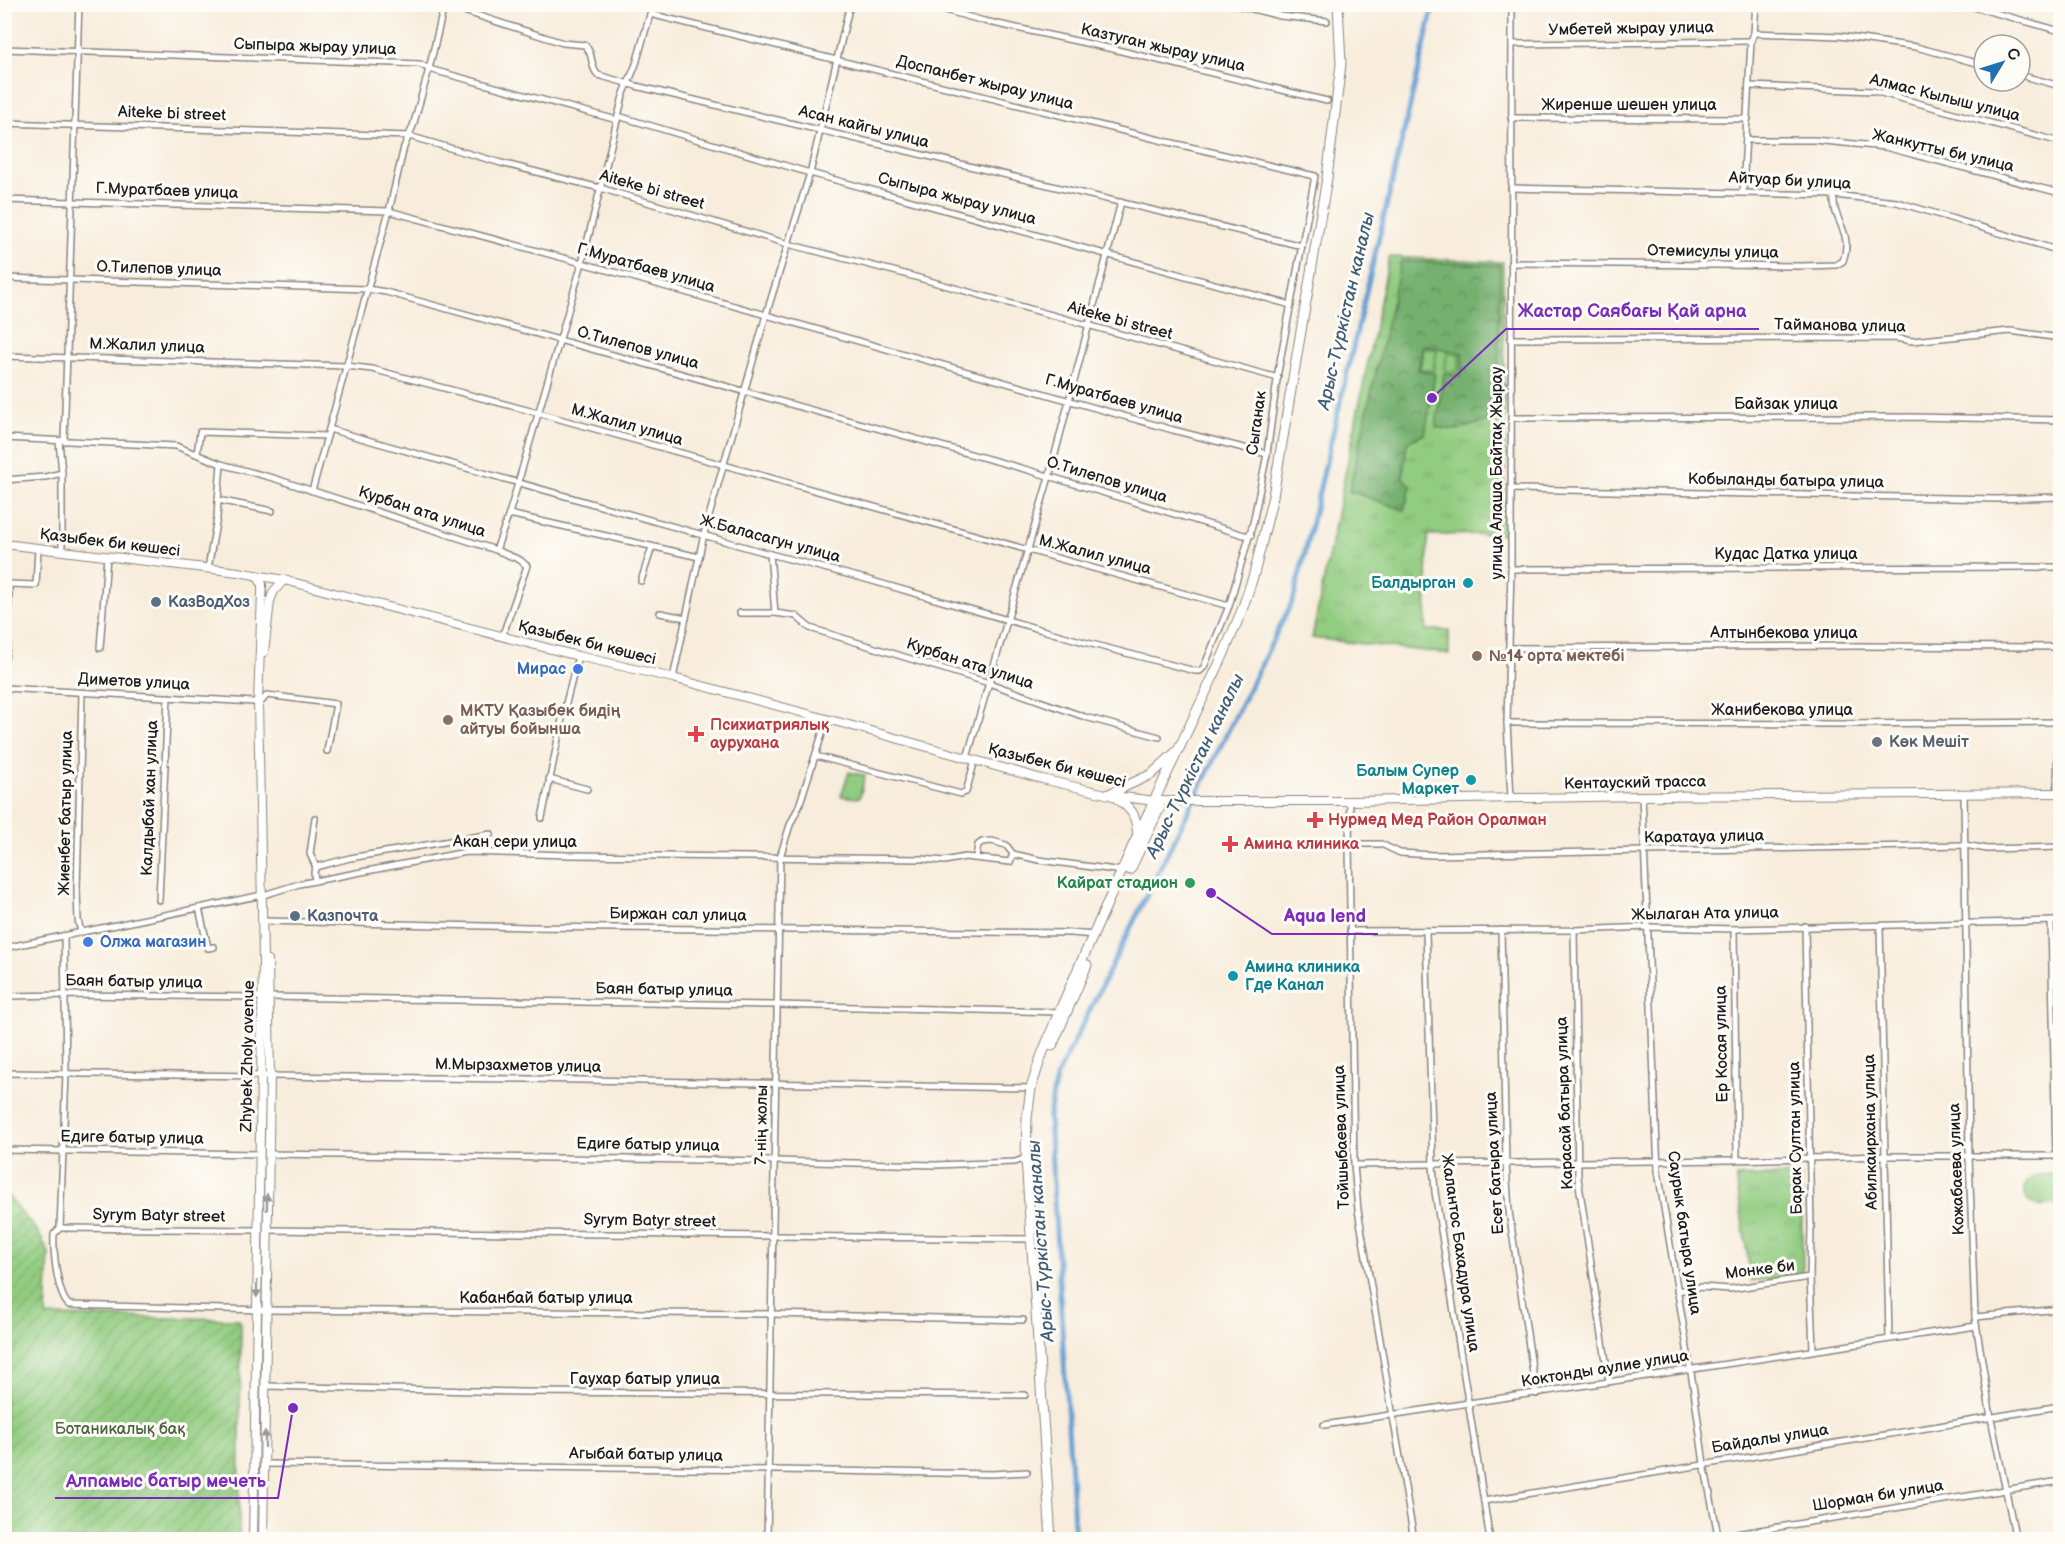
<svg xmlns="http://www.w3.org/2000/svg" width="2065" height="1544" viewBox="0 0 2065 1544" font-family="'Balsamiq Sans',sans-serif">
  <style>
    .grass { fill: url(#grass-tufts); stroke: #57744e; stroke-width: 1.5 }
    .forest { fill: url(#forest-crowns); stroke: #486645; stroke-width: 1.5 }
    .garden { fill: url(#garden-furrows); stroke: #57744e; stroke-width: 1.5 }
    .pitch { fill: #92cc80; stroke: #57744e; stroke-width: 1.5 }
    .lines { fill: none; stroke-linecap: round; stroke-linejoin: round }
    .canal { stroke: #649fd3; stroke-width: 5 }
    .street-casing { stroke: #8a847c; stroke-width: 8 }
    .secondary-casing { stroke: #8a847c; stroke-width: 10 }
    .highway-casing { stroke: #8a847c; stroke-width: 11 }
    .street { stroke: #fff; stroke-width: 5 }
    .secondary { stroke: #fff; stroke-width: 8 }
    .highway { stroke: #fff; stroke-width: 9 }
    .oneway { fill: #999 }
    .culture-dot { fill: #0f9aa8; stroke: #fdfcf7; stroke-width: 2 }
    .service-dot { fill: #5c6f8a; stroke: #fdfcf7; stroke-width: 2 }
    .education-dot { fill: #8d6e63; stroke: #fdfcf7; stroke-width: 2 }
    .shop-dot { fill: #3f7fe0; stroke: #fdfcf7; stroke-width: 2 }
    .health-dot { fill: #e0444e; stroke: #fdfcf7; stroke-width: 2 }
    .worship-dot { fill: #6b7280; stroke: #fdfcf7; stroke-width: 2 }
    .leisure-dot { fill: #2e9e5b; stroke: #fdfcf7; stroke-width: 2 }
    .labels { text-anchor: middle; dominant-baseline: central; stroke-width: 6; stroke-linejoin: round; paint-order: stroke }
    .street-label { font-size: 16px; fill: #1c1c1c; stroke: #fdfcf7 }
    .culture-label { font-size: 16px; font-weight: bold; fill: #0d838f; stroke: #fdfcf7; text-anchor: end }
    .service-label { font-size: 16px; font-weight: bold; fill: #4e5e75; stroke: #fdfcf7; text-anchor: start }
    .education-label { font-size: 16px; font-weight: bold; fill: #785e54; stroke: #fdfcf7; text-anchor: start }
    .shop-label { font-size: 16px; font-weight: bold; fill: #366cbe; stroke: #fdfcf7; text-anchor: end }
    .health-label { font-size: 16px; font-weight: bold; fill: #be3a42; stroke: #fdfcf7; text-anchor: start }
    .worship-label { font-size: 16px; font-weight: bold; fill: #5b616d; stroke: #fdfcf7; text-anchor: start }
    .leisure-label { font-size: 16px; font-weight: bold; fill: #27864d; stroke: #fdfcf7; text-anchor: end }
    .park-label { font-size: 16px; fill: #4b6244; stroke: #fdfcf7 }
    .water-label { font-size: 18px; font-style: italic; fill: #405e78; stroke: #fdfcf7 }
    .leader { fill: none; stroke: #7b2cbf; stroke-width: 2 }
    .callout-dot { fill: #7b2cbf; stroke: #fdfcf7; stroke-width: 2 }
    .callout-label { font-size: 18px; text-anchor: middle; font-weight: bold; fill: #7b2cbf; stroke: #fdfcf7; stroke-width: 6; stroke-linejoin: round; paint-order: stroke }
  </style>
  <defs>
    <pattern id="grass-tufts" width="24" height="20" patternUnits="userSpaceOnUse" patternTransform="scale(1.5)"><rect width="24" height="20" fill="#92cc80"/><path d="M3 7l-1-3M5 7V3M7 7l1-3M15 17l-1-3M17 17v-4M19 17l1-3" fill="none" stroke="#7daf6e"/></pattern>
    <pattern id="forest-crowns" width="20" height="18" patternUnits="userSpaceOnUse" patternTransform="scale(1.5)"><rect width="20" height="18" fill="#75b06e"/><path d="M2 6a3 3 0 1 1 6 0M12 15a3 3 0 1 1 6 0" fill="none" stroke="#5f8e5a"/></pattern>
    <pattern id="garden-furrows" width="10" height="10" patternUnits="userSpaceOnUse" patternTransform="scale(1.5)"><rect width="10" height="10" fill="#92cc80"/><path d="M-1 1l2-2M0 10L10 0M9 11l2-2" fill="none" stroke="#7daf6e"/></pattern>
  </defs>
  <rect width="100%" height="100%" fill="#fdfcf7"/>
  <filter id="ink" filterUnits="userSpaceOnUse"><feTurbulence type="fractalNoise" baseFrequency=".0167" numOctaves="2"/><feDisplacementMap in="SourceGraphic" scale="12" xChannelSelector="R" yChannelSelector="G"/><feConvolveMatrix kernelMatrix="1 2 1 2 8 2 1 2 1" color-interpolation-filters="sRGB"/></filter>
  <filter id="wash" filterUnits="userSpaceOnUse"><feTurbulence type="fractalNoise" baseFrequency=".008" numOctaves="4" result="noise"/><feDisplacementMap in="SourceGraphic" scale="24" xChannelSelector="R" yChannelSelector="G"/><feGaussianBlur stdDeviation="1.35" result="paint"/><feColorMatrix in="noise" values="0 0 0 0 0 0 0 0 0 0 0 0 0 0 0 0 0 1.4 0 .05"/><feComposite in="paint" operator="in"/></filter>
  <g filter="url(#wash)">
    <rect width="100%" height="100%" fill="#f8eddc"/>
    <!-- grass -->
    <g class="grass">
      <path d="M1389,257l114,5 2,272 -77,1 -2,95h23v24l-137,-16z"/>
      <path d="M849,772l16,3 -5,21 -2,2 -17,-2z"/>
      <path d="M1801,1175l2,101 -52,5 -15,-104z"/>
    </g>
    <!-- forest -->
    <path class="forest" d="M1401,261l99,4 -2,147h-11l1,9 -32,9 -20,-3 8,-54 16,3 3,-23 -40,-8 -5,25 17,4 -10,60 -18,8 -4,36 8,8 -7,24 -55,-19z"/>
    <!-- garden -->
    <path class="garden" d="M5,1193l33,39 11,21 -3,63 192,3 3,4 -2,216h-234z"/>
    <!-- pitch -->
    <g class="pitch">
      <path d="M1424,348l13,2 -4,21 -13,-2z"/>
      <path d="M1447,353l13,2 -3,17 -12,-2z"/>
      <path d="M2060,1173v31c-12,1 -23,4 -33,-4 -10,-26 16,-26 33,-27z"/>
    </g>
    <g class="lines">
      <!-- canal -->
      <path class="canal" d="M1075,1540l-26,-424 7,-38 238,-480 140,-594"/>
    </g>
  </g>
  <g filter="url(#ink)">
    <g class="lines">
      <defs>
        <g id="street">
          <path d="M442,4l121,39 22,2c10,11 4,21 13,30l38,11 666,160"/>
          <path d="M923,4l61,17 129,28 214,52"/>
          <path d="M1233,4l47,12 47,5"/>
          <path d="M1963,4l97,27"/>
          <path d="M1754,33l86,3 76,11 68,18"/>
          <path d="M1512,44l239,-3"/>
          <path d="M4,49l416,15 9,5 188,51"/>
          <path d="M2020,75l40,11"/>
          <path d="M1749,86l125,5 186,51"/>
          <path d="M618,116l192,57 481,132"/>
          <path d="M1511,118l237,1"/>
          <path d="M4,123l405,13 92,27 99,25 188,56 113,29 377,105"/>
          <path d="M1746,140h68l71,7 175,46"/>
          <path d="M1511,188l323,7 63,7 163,49"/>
          <path d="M1743,192l8,-151 3,-8 2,-29"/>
          <path d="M4,200l385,11 193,52 591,167 94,24"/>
          <path d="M1511,263l292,3 33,-1 7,-4c11,-31 -11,-38 -9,-66"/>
          <path d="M4,278l363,11 19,3 642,178 216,65h7"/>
          <path d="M1511,339l384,-1 17,3 98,-10 50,7"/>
          <path d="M4,356l342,10 26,3 166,44 691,193"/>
          <path d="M1511,418l401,-1 148,3"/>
          <path d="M329,429l441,125 92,24 222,64 111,29h5l4,-4 25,-61 24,-83 14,-69 11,-82 37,-196 -151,-35 -514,-127"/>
          <path d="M4,438l172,8 45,18 52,14 223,72 24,10 7,6 -25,71"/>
          <path d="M64,441l15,-437"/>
          <path d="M197,454l3,-22 127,4"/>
          <path d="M62,473v77"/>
          <path d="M4,480l41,-3 17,-4 -3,-32"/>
          <path d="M1511,489l485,10 64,-2"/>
          <path d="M312,491l77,-280 15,-64 9,-21 16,-57 15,-63"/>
          <path d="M218,500l3,-36"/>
          <path d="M509,514l73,-251 41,-167 13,-32 17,-60"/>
          <path d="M496,550l13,-36 190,43"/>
          <path d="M770,554l5,59 21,3 14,12 179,55 96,34 74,20"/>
          <path d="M208,568l9,-50 1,-18 54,11"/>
          <path d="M1511,569l549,-2"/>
          <path d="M641,581l11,-34"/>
          <path d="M4,591h5v-7l27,1 2,-36"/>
          <path d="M660,613l26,5"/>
          <path d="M740,613h35"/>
          <path d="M100,648l7,-92"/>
          <path d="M1510,648l349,-2 200,1"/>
          <path d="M4,663l4,-21 1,-51"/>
          <path d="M673,678l31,-144 62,-219 44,-142 40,-169"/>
          <path d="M4,688l250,14 8,-1 5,-6 69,9 -9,47"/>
          <path d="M1507,723l333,1 217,-2"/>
          <path d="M816,756l145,38 5,-2 9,-32"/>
          <path d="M967,758l82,-281 72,-275"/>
          <path d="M549,779l38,10"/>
          <path d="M2057,793l3,-186"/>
          <path d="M1964,794l5,362 6,161 16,101 25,122"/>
          <path d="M1642,796l16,375 36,220 10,73 15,76"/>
          <path d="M1511,798l-4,-75 4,-154 1,-565"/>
          <path d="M1350,801l-1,43 5,321 4,45 56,330"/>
          <path d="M315,818l-5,36 6,13"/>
          <path d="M542,818l20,-99 16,-63"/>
          <path d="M1349,844h32l19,9 33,2 532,-10 22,4 73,-2"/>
          <path d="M974,858l2,-1 2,-12 4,-3 10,-1 14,4 7,9"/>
          <path d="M315,881l-1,-9 2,-5 34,-9 141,-24"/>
          <path d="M159,900l9,-203"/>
          <path d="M199,908l9,40 6,-1"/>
          <path d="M263,921l266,6 542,6 23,2"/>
          <path d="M2051,921l5,236"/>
          <path d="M1805,926l6,300 -1,51 3,72"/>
          <path d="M1880,926l9,412"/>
          <path d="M1734,929l3,230"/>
          <path d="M1501,930l5,234 3,47 27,183"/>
          <path d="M1574,930l4,248 31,203"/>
          <path d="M1350,931l224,-1 75,-3 85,2 326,-8"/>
          <path d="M81,932l-3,-12 -1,-30 5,-197"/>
          <path d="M1426,932l7,233 2,27 55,348"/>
          <path d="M64,936l2,137 -6,155 -6,6c-1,16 3,61 15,71l197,5 506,4 251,6"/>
          <path d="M4,948l263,-54 32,-10 167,-32 102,3 355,4 21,2 21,-4 45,5 3,-8 26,6 84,11"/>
          <path d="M4,996l62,-1 196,2"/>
          <path d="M269,997l508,8 282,7"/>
          <path d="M4,1073l523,6 504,9"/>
          <path d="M4,1150l255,4"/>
          <path d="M268,1154l507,7 160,4 80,-3 11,-4"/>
          <path d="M1354,1165l377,-5 154,-4h175"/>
          <path d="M60,1228l198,2"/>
          <path d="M267,1230l765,9"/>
          <path d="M1677,1291l24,-4 29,2 80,-12"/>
          <path d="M1975,1317l85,-8"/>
          <path d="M265,1386l256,6 504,3"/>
          <path d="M1324,1425l652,-99"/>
          <path d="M265,1464l513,6 214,4 35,-2"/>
          <path d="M1484,1501l576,-95"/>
          <path d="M767,1540l13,-683 10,-32 9,-19 28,-87"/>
          <path d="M1699,1540l361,-59"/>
        </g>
        <g id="secondary">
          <path d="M4,544l234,28 46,8 294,76 95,22 176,47 193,54 72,17 42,5h194l292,-5 418,-3"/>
          <path d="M264,652l6,-51 4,-10 10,-11"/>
          <path d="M253,1540l10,-580 -5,-258 4,-109v-9l-5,-9"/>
          <path d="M263,1540l7,-464 -2,-116"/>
        </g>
        <g id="highway">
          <path d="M1109,794l43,-20 25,-23"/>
          <path d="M1114,796c18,13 22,18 24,39"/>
          <path d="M1130,870l30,-63"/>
          <path d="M1052,1046l35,-81"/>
          <path d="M1051,1540l-25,-382 1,-40 4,-30 10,-31 18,-45 76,-171 87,-183 20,-48 12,-36 19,-78 54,-318 14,-114 -3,-60"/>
        </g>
      </defs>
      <!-- street casing -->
      <use href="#street" class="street-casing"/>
      <!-- secondary casing -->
      <use href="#secondary" class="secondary-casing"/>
      <!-- highway casing -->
      <use href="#highway" class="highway-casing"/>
      <!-- street -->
      <use href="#street" class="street"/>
      <!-- secondary -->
      <use href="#secondary" class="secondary"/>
      <!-- highway -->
      <use href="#highway" class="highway"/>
    </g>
    <!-- one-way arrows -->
    <defs><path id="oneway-solid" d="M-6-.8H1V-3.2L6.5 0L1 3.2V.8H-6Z" transform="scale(1.5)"/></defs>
    <g class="oneway">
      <use href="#oneway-solid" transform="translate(267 1202) rotate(-89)"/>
      <use href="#oneway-solid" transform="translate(257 1289) rotate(91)"/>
      <use href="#oneway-solid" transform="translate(265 1439) rotate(-90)"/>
    </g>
  </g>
  <!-- markers -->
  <g class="culture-dot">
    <circle cx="1468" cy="583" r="6"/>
    <circle cx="1471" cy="780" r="6"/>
    <circle cx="1233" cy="976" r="6"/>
  </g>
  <g class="service-dot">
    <circle cx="156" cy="602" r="6"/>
    <circle cx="295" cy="916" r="6"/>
  </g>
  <g class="education-dot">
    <circle cx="1477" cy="656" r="6"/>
    <circle cx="448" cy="720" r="6"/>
  </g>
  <g class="shop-dot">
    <circle cx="578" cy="669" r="6"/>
    <circle cx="88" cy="942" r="6"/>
  </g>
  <g class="health-dot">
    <path d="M693 725h6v6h6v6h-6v6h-6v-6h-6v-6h6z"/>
    <path d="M1312 811h6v6h6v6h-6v6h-6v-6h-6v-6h6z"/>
    <path d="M1227 835h6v6h6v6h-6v6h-6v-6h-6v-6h6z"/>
  </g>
  <circle class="worship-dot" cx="1877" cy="742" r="6"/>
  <circle class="leisure-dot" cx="1190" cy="883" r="6"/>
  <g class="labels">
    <!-- street labels -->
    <g class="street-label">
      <text transform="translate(1631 29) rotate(-1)">Умбетей жырау улица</text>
      <text transform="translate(315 47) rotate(2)">Сыпыра жырау улица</text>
      <text transform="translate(1163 48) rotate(13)">Казтуган жырау улица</text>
      <text transform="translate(985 83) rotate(14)">Доспанбет жырау улица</text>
      <text transform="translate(1945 98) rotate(14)">Алмас Кылыш улица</text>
      <text x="1629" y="105">Жиренше шешен улица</text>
      <text transform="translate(172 114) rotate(2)">Aiteke bi street</text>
      <text transform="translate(864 127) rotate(14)">Асан кайгы улица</text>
      <text transform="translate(1943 151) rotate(13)">Жанкутты би улица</text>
      <text transform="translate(1790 181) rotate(3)">Айтуар би улица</text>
      <text transform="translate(652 190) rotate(16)">Aiteke bi street</text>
      <text transform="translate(167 191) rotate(2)">Г.Муратбаев улица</text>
      <text transform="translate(957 199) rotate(15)">Сыпыра жырау улица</text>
      <text transform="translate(1713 252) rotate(1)">Отемисулы улица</text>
      <text transform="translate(646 268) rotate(16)">Г.Муратбаев улица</text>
      <text transform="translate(159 269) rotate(2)">О.Тилепов улица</text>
      <text transform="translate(1120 321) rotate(15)">Aiteke bi street</text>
      <text transform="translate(1840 326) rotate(1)">Тайманова улица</text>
      <text transform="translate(147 346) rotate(2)">М.Жалил улица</text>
      <text transform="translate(638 348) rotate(15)">О.Тилепов улица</text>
      <text transform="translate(1114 399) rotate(16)">Г.Муратбаев улица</text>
      <text x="1786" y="404">Байзак улица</text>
      <text transform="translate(1257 423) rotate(-82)">Сыганак</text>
      <text transform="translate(627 425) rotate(16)">М.Жалил улица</text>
      <text transform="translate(1497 473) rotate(-90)">улица Алаша Байтақ Жырау</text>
      <text transform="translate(1107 480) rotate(17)">О.Тилепов улица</text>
      <text transform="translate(1786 481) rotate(1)">Кобыланды батыра улица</text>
      <text transform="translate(422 512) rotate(18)">Курбан ата улица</text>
      <text transform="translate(770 539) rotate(15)">Ж.Баласагун улица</text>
      <text transform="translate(110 543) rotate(7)">Қазыбек би көшесі</text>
      <text x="1786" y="554">Кудас Датка улица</text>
      <text transform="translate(1095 555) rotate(15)">М.Жалил улица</text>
      <text x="1784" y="633">Алтынбекова улица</text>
      <text transform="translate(587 643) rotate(14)">Қазыбек би көшесі</text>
      <text transform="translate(970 664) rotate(18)">Курбан ата улица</text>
      <text transform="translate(134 682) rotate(3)">Диметов улица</text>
      <text x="1782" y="710">Жанибекова улица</text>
      <text transform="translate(1057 766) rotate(14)">Қазыбек би көшесі</text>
      <text transform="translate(1635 783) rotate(-1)">Кентауский трасса</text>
      <text transform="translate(150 798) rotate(-88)">Калдыбай хан улица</text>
      <text transform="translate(66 813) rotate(-89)">Жиенбет батыр улица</text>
      <text transform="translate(1704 837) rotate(-1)">Каратауа улица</text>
      <text x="515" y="842">Акан сери улица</text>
      <text transform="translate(1705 914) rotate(-1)">Жылаган Ата улица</text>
      <text transform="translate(678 915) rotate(1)">Биржан сал улица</text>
      <text transform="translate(134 982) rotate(1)">Баян батыр улица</text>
      <text transform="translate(664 990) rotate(1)">Баян батыр улица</text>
      <text transform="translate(1722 1044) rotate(-91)">Ер Косая улица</text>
      <text transform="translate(248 1056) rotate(-89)">Zhybek Zholy avenue</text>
      <text transform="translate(518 1066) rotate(1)">М.Мырзахметов улица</text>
      <text transform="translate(1565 1103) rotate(-92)">Карасай батыра улица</text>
      <text transform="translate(762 1125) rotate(-89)">7-нің жолы</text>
      <text transform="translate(1871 1132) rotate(-91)">Абилкаирхана улица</text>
      <text transform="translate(1342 1137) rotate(-92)">Тойшыбаева улица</text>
      <text transform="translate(132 1138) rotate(1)">Едиге батыр улица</text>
      <text transform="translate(1796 1138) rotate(-91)">Барак Султан улица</text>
      <text transform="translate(648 1145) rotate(1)">Едиге батыр улица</text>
      <text transform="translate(1495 1163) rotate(-93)">Есет батыра улица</text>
      <text transform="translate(1957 1169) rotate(-92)">Кожабаева улица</text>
      <text transform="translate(159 1216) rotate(1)">Syrym Batyr street</text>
      <text transform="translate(650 1221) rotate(1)">Syrym Batyr street</text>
      <text transform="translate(1684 1233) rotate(82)">Саурык батыра улица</text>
      <text transform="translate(1460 1253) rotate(82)">Жалантос Бахадура улица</text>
      <text transform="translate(1760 1270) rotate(-7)">Монке би</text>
      <text x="546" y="1298">Кабанбай батыр улица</text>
      <text transform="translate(1605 1369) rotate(-9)">Коктонды аулие улица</text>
      <text x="645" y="1379">Гаухар батыр улица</text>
      <text transform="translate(1770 1439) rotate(-9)">Байдалы улица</text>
      <text transform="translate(646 1455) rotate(1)">Агыбай батыр улица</text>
      <text transform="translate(1878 1496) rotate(-9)">Шорман би улица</text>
    </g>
    <!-- culture labels -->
    <g class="culture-label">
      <text x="1456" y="583">Балдырган</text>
      <text x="1459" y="771">Балым Супер<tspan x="1459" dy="18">Маркет</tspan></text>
      <text x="1245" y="967" text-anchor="start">Амина клиника<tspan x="1245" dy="18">Где Канал</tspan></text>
    </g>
    <!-- service labels -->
    <g class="service-label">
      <text x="168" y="602">КазВодХоз</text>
      <text x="307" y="916">Казпочта</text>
    </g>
    <!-- education labels -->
    <g class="education-label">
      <text x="1489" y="656">№14 орта мектебі</text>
      <text x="460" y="711">МКТУ Қазыбек бидің<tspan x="460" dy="18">айтуы бойынша</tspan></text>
    </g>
    <!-- shop labels -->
    <g class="shop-label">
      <text x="566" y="669">Мирас</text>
      <text x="100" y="942" text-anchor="start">Олжа магазин</text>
    </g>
    <!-- health labels -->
    <g class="health-label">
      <text x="710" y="725">Психиатриялық<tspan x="710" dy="18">аурухана</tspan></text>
      <text x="1328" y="820">Нурмед Мед Район Оралман</text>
      <text x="1244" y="844">Амина клиника</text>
    </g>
    <!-- worship labels -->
    <g class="worship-label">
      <text x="1889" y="742">Көк Мешіт</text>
    </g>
    <!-- leisure labels -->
    <g class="leisure-label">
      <text x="1178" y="883">Кайрат стадион</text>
    </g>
    <!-- park labels -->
    <g class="park-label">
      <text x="120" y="1429">Ботаникалық бақ</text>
    </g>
    <!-- water labels -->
    <g class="water-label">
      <text transform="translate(1346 311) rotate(-77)">Арыс-Түркістан каналы</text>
      <text transform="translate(1195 766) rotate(-64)">Арыс-Түркістан каналы</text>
      <text transform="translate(1041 1241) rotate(-94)">Арыс-Түркістан каналы</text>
    </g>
  </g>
  <!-- callouts -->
  <path class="leader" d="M1432 398L1506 329H1759M1211 893L1272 934H1378M293 1408L278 1498H55"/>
  <g class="callout-dot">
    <circle cx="1432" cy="398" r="6"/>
    <circle cx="1211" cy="893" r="6"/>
    <circle cx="293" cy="1408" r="6"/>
  </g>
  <g class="callout-label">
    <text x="1632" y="317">Жастар Саябағы Қай арна</text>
    <text x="1325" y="922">Aqua lend</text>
    <text x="166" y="1487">Алпамыс батыр мечеть</text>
  </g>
  <!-- margin -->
  <rect width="2065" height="1544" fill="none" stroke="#fdfcf7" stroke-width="24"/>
  <!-- north arrow -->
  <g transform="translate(2002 63) rotate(52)"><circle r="28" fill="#fdfcf7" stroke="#a3a29f" stroke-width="1.5"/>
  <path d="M0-4.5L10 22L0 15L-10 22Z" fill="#1f6fb2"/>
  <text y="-9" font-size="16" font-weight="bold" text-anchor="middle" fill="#1c1c1c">С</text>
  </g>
</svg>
